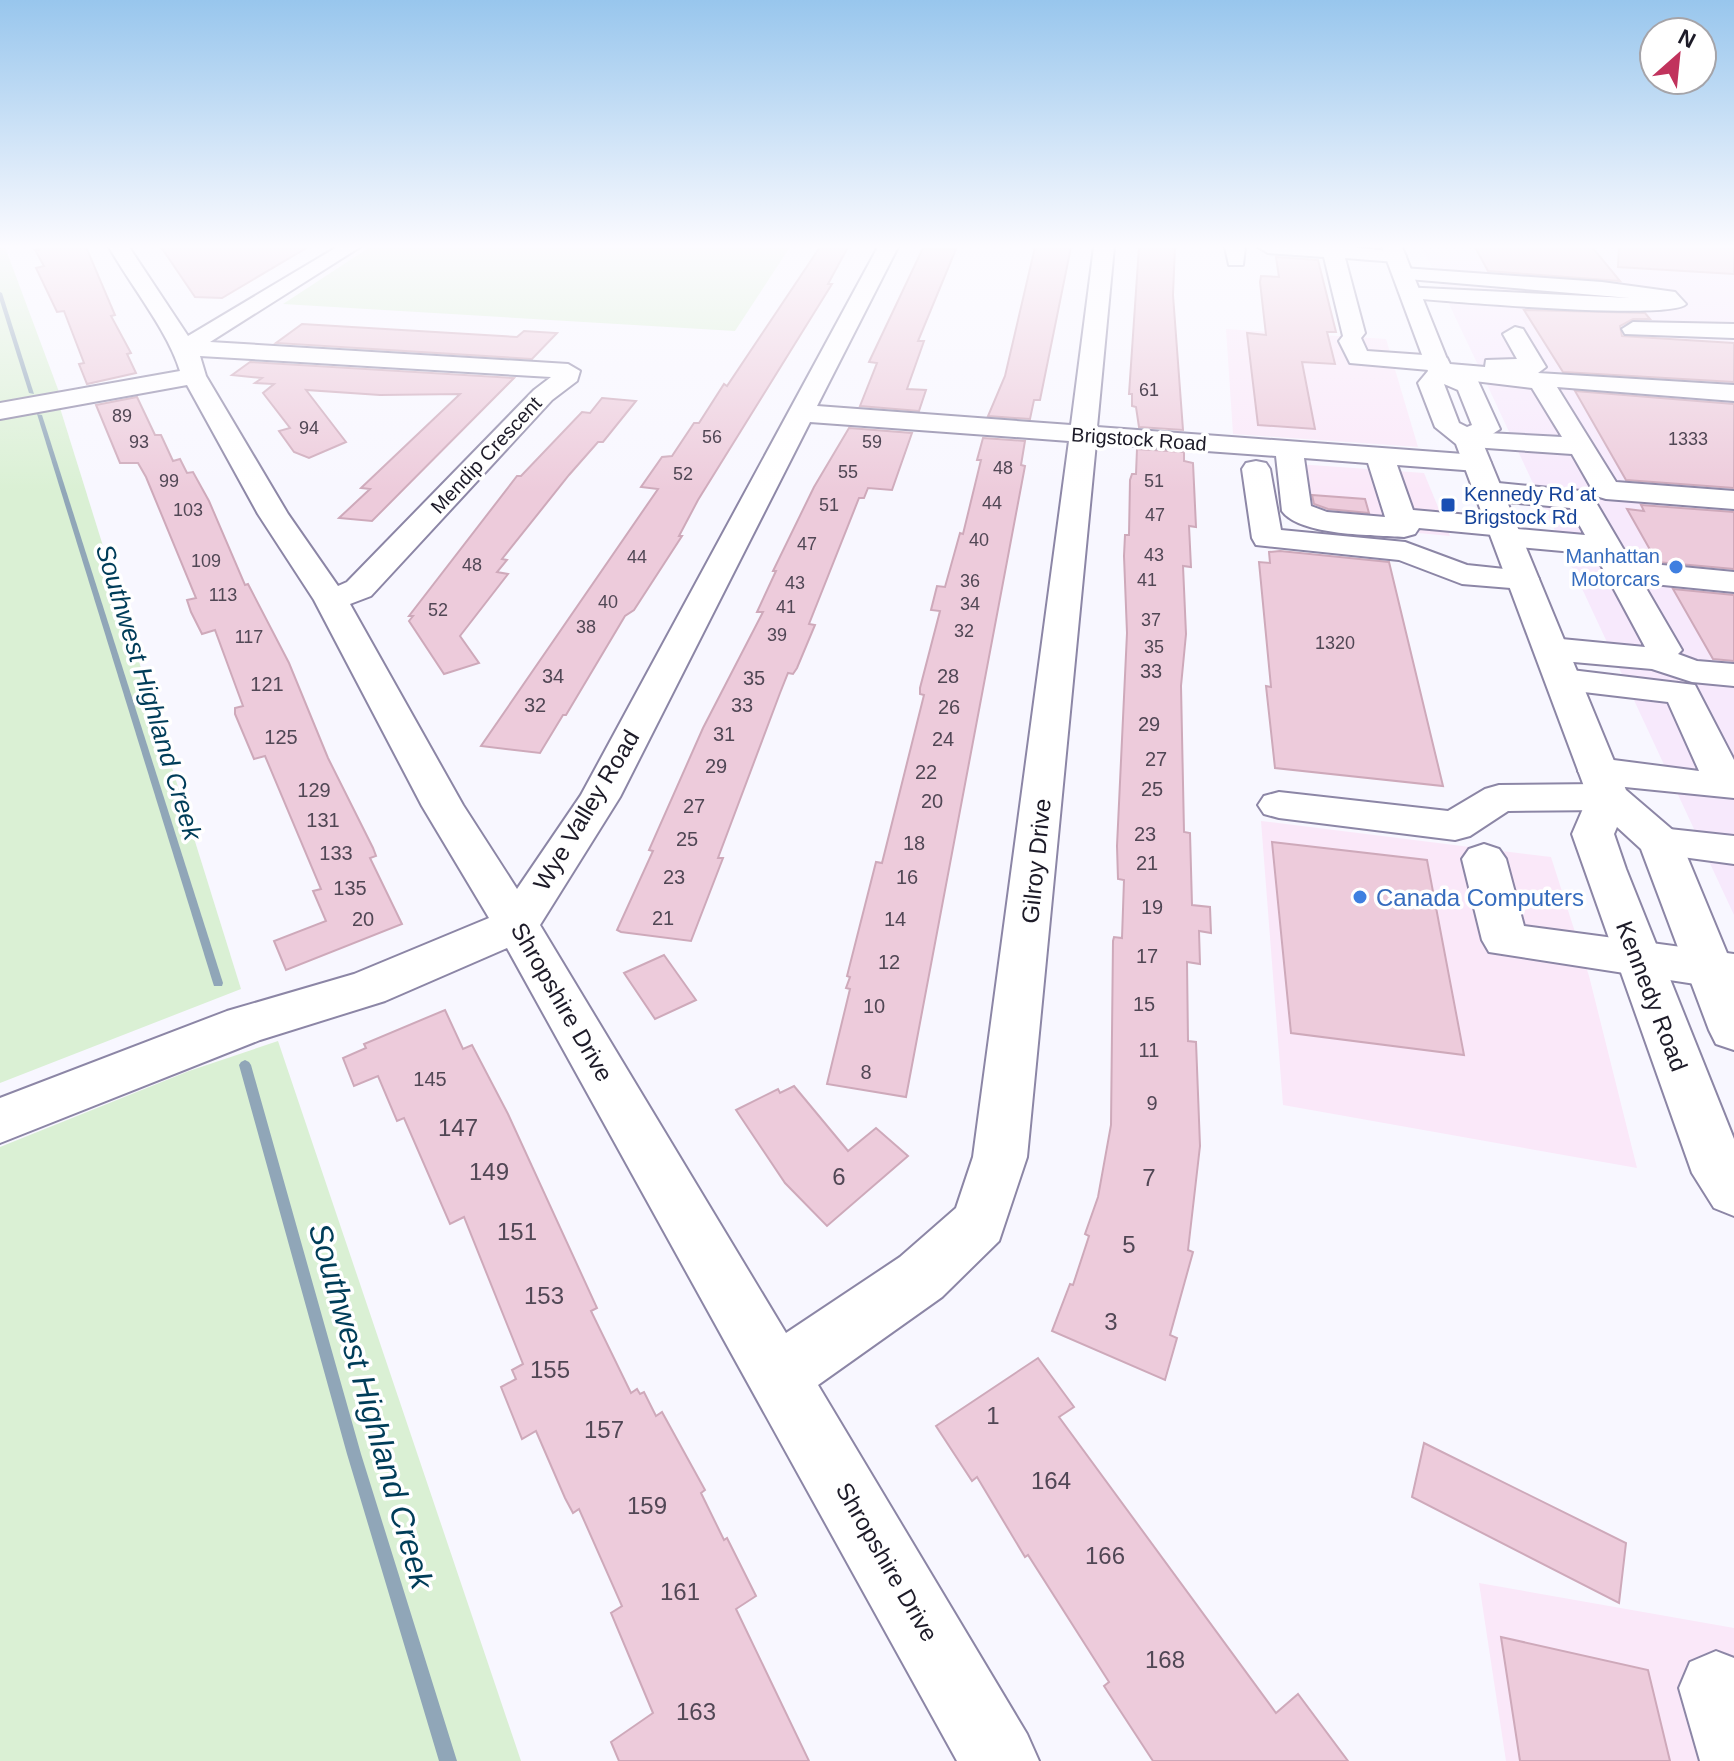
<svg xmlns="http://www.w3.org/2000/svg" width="1734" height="1761" viewBox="0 0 1734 1761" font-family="Arial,sans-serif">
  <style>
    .commercial { fill: #fae8f9 }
    .industrial { fill: #f7e9fc }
    .green { fill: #daf0d4 }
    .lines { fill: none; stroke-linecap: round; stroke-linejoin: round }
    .stream { fill: #90a6b8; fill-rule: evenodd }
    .building { fill: #edcbdb; stroke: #cea9ba; stroke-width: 2 }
    .minor-casing { stroke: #8c86a6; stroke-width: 4 }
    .major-casing { stroke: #8c86a6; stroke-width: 4 }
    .minor { fill: #fff; fill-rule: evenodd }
    .major { fill: #fff; fill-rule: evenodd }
    .transit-dot { fill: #1a4fb4; stroke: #fff; stroke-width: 3 }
    .shop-dot { fill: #3f7fe0; stroke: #fff; stroke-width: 3 }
    .labels { text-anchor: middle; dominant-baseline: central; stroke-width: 7; stroke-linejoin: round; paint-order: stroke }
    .far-number-label { font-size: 18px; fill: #514755 }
    .far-street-label { font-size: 20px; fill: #1d1b28; stroke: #fff }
    .far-transit-label { font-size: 20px; fill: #164399; stroke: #fff; text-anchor: start }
    .far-shop-label { font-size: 20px; fill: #366cbe; stroke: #fff; text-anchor: end }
    .number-label { font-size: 20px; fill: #514755 }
    .street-label { font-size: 24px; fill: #1d1b28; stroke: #fff }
    .shop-label { font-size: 24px; fill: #366cbe; stroke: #fff; text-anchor: start }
    .near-number-label { font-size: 24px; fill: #514755 }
    .water-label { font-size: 26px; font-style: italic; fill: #003d59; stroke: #fff }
    .near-water-label { font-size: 32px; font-style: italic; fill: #003d59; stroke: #fff }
  </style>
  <rect width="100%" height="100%" fill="#f8f7ff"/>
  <!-- commercial -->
  <g class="commercial">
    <path d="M1226,329l160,10 32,108 -185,-13z"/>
    <path d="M1283,463l141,10 26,63 -159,-15z"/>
    <path d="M1261,821l290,36 38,119 48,192 -354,-63z"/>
    <path d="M1479,1583l255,45v133h-228z"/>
  </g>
  <!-- industrial -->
  <path class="industrial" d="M1422,247h312v668l-257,-552z"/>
  <!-- green -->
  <g class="green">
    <path d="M0,247h5l54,145 -59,12z"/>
    <path d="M370,247h420l-55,84 -452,-27z"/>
    <path d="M60,408l181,581 -241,94v-664z"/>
    <path d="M278,1041l243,720h-521v-614l189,-76z"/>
  </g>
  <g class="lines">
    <!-- stream -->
    <g class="stream">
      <path d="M0,292l2,1 32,101 -5,-1 -29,-92z"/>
      <path d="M37,414l5,1 181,568 -1,3h-8l-1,-3z"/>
      <path d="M245,1060l4,2 2,3 110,389 96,307h-18l-92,-307 -108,-389 2,-3z"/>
    </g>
  </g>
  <!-- building -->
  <g class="building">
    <path d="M37,247h49l29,68 -4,1 20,37 -4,1 9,19 -49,11 -8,-20 5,-1 -20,-52 -7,1 -21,-44 8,-2 -9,-16h4z"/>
    <path d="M161,247h147l-86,51 -27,-1z"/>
    <path d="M820,247h28l-20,37h4l-134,216 -19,36h3l-48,74 -9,6 -59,99h-3l-23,38 -59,-7 177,-257 -17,-2 21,-30 10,-1 22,-33h5l25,-39 3,2z"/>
    <path d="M1035,247h36l-31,153h-6l-4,19 -42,-3 17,-40z"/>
    <path d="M1139,247h36l-2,48 10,135 -44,-3 -3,-20 -4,-1v-12h-3z"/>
    <path d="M1475,247h117l28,34 -132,-10z"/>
    <path d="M1619,247h115v27l-116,-7z"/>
    <path d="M923,248l33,1 -38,92h6l-17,48 19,1 -7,21 -59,-5 17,-43 -8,-1z"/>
    <path d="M1276,257l42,3 18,72h-9l8,32 -33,-2 13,67 -57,-4 -11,-92 19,2 -6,-53 1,-6 18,1z"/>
    <path d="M1524,310l121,3 5,6h-17l-13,7 2,10 112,7v39l-171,-10z"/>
    <path d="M302,324l215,13 7,-6 33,2 -25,26 -256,-16z"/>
    <path d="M250,362l264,16 -142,143 -33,-3 31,-29 -9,-1 99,-94 -80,1 -74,-5 40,52 -37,16 -15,-6 -15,-21 11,-3 -27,-35 11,-9 -19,-1 7,-5 -30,-3z"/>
    <path d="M1575,391l159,13v84l-108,-8z"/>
    <path d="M137,397l18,38h6l12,26 7,-2 7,14 6,-1 16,29 36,84 3,-1 41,79 39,95 45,90 3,8 -6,2 32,66 -116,46 -12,-29 52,-20 -13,-30 8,-2 -56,-133 -11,3 -19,-45v-6l8,-2 -28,-76 -13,4 -11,-22 -4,-12 9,-2 -50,-121 -8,-14h-18l-24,-58z"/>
    <path d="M602,398l34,3 -33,41h-5l-29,33 -67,84 5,1 -10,12 11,2 -48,62 19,27 -35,11 -35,-53 4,-5h-4l108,-140h4l61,-64 8,1z"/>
    <path d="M849,428l63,5 -20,57 -24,-2 -4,10h-5l-50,126 6,1 -18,43 -4,6 -5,-1 -8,20 -62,165h5l-32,83 -70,-9 -4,-2 36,-79 -4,-1 54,-122 60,-116h-6l19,-41h-3l41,-84z"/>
    <path d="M983,438l42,3 -4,24 4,1 -119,631 -79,-13 23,-95 -4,-1 4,-11 -3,-1 29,-114 6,1 42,-168 -4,-1v-6l20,-77 -9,-1 6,-24 8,1 15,-54 3,1 18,-74h-4z"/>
    <path d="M1137,449l47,3v9l9,2 3,64 -7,-1 2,41 -8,-1 3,68 -5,52 3,146 6,1 2,72 18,2 1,26 -12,-2 1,33 -13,-2 1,79 8,1 4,104 -12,104 5,2 -23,83 7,3 -12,42 -113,-49 18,-47 3,1 16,-49 -4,-2 13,-37 13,-72 2,-184 1,-4 8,1 2,-58 -6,-1 -1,-33 10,-213 -3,-77 1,-21h4l1,-55 2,-6h4z"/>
    <path d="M1312,495l53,4 4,14 -41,-4 -14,-5z"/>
    <path d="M1641,505l93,7v57l-77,-7 -30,-53 17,2z"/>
    <path d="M1280,551l109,11 54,224 -168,-18 -9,-82 5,1 -12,-125 11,1 -1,-11z"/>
    <path d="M1673,589l61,6v66l-21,-2z"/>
    <path d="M1272,842l155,18 37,195 -173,-22z"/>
    <path d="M664,955l32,45 -41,19 -31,-46z"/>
    <path d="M445,1010l18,39 9,-4 36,69 89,194 -6,3 40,82 6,-4 3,5 4,-2 12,24 6,-4 43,78 -4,3 23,47 3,-2 29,58 -20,13 73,152h-190l-8,-19 42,-29 -42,-100 11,-7 -43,-97 -6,4 -8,-15 -29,-67 -14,8 -21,-52 15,-8 -4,-9 11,-6 -59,-147 -14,7 -46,-106 -7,3 -19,-45 -24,10 -11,-28 23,-10 -2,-4z"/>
    <path d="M794,1086l54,65 28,-23 32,28 -81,70 -42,-43 -49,-73 42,-21 2,4z"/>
    <path d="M1038,1358l36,49 -15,10 217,296 22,-19 50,67h-195l-49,-75 5,-4 -81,-127 -3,2 -48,-80 -5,4 -36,-55z"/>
    <path d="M1424,1443l202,100 -7,60 -207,-106z"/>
    <path d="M1501,1637l147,33 22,91h-150z"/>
  </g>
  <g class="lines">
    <defs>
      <g id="minor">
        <path d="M109,247h20l59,89 149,-89h23l-150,95 358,22 12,7 -3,10 -25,19 -181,196 -21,8 113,201 54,84 64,-94 297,-548h20l-81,159 254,19 23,-178h20l-17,180 380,28 10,2 4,6 -4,6 -10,2 -80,-6 16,45 90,8 11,3 3,8 68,6 -15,-27 -82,-8 -10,-3 -5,-6 5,-6 10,-3 93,9 10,3 40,68 103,10v20l-91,-9 39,67 -4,4 19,7 37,3v22l-42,-4 -40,-13 -101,-9 -12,-4 -6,-7 6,-7 12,-4 94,9 -50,-93 -88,-8 -11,-2 -3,-9 -74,-7 -4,6 -11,3c-29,-2 -104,-1 -122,-26l-6,-55 -180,-13 -69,714 -28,84 -57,56 -124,88 209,349 12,27h-82l-450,-813 -122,53 -125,39 -260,103v-45l227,-87 127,-37 135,-56 -67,-112 -108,-206 -56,-86 -71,-129 -187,34v-16l180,-32c-12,-40 -49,-85 -71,-124zM200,356l351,21 -17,13 -187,192 -9,4 -50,-72 -82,-138zM810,422l259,19 -96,716 -17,51 -56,49 -114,76 -246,-408 80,-128zM1304,458l64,5 17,54 -58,-5 -16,-6z"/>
        <path d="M1225,247h20l-2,18h-14z"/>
        <path d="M1258,247h89l56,5 3,4 -10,6 -51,-4 20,75 -4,5 6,13 71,5 9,2 3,6 35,3 1,-7 31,-1 -14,-25 12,-7 8,2 23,38 -8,6 196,12v16l-177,-14 59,95 118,9v18l-128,-10 -10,-3 -24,-42 -114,-8 -4,-6 4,-6 10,-2 94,5 -30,-49 -91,-11 -9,-2 -3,-5 -79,-7 -11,-22 4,-5 -19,-79 -56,-4z"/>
        <path d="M1403,268l199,14 73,10 11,12c-14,17 -240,-3 -276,-6l-11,-6 3,-5 228,11 -234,-20 -3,-4z"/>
        <path d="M1633,322l101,2v14l-109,-4 -3,-5z"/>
        <path d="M1256,461l10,2 4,6 11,61 124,12 62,23 67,7 5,7 -5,7 -11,3 -61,-5 -63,-24 -143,-15 -4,-7 -10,-69 4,-6z"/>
        <path d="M1563,669l132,16 39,75v38l-119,-12 7,2 6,9 -6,9 -14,4 -100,1 -38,25 -15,4 -176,-22 -15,-4 -6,-9 6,-9 15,-4 169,19 37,-22 14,-4 102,-1 -17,-4 -6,-9 6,-9 14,-4 101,13 -31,-69 -118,-14 -5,-8 5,-8z"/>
        <path d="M1660,828l74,8v28l-89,-12 -6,-10 6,-10z"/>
        <path d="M1484,844l15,5 7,10 18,67 210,28v36l-245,-38 -7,-12 -20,-81 7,-10z"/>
        <path d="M1716,1651l18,7v103h-34l-21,-73 11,-26z"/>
      </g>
      <path id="major" d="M1382,247h20l49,122 27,12 22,48 -18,12 144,349 49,42 6,10 53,128v80l-18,-6 -7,-14 -68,-181 -24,-22 -3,7 12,35 108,270v77l-20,-8 -22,-35 -120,-339 16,-37 -132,-353 -21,-17 -17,-44 10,-12zM1444,384l14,6 14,35 -5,2 -8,-4z"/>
    </defs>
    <!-- minor casing -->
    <use href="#minor" class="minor-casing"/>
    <!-- major casing -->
    <use href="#major" class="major-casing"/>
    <!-- minor -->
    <use href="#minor" class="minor"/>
    <!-- major -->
    <use href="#major" class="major"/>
  </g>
  <!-- sky -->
  <linearGradient id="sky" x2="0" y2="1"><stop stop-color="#98c6ed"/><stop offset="0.5" stop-color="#fcfbff"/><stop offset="1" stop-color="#fcfbff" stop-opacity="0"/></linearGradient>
  <rect width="1734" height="493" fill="url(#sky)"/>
  <!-- markers -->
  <rect class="transit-dot" x="1440" y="497" width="16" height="16" rx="4"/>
  <g class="shop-dot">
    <circle cx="1676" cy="567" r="8"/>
    <circle cx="1360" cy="897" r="8"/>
  </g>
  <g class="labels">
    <!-- far-number labels -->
    <g class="far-number-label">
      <text x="1149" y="390">61</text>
      <text x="122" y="416">89</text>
      <text x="309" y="428">94</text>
      <text x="712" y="437">56</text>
      <text x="1688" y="439">1333</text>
      <text x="139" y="442">93</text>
      <text x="872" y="442">59</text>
      <text x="1003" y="468">48</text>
      <text x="848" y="472">55</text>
      <text x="683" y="474">52</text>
      <text x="169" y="481">99</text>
      <text x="1154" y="481">51</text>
      <text x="992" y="503">44</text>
      <text x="829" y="505">51</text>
      <text x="188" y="510">103</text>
      <text x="1155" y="515">47</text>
      <text x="979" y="540">40</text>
      <text x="807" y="544">47</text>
      <text x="1154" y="555">43</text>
      <text x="637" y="557">44</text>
      <text x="206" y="561">109</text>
      <text x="472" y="565">48</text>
      <text x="1147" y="580">41</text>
      <text x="970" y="581">36</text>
      <text x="795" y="583">43</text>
      <text x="223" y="595">113</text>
      <text x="608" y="602">40</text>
      <text x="970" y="604">34</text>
      <text x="786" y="607">41</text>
      <text x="438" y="610">52</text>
      <text x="1151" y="620">37</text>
      <text x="586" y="627">38</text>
      <text x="964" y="631">32</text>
      <text x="777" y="635">39</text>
      <text x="249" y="637">117</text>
      <text x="1335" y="643">1320</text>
      <text x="1154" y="647">35</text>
    </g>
    <!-- far-street labels -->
    <g class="far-street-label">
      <text transform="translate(1139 439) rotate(4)">Brigstock Road</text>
      <text transform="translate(486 455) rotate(-47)">Mendip Crescent</text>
    </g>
    <!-- far-transit labels -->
    <g class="far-transit-label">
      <text x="1464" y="494">Kennedy Rd at<tspan x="1464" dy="23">Brigstock Rd</tspan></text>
    </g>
    <!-- far-shop labels -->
    <g class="far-shop-label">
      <text x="1660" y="556">Manhattan<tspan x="1660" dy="23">Motorcars</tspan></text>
    </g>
    <!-- number labels -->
    <g class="number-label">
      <text x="1151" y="671">33</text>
      <text x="553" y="676">34</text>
      <text x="948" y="676">28</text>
      <text x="754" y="678">35</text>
      <text x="267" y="684">121</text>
      <text x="535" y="705">32</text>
      <text x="742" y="705">33</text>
      <text x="949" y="707">26</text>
      <text x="1149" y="724">29</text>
      <text x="724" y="734">31</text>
      <text x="281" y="737">125</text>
      <text x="943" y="739">24</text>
      <text x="1156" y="759">27</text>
      <text x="716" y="766">29</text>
      <text x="926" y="772">22</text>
      <text x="1152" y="789">25</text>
      <text x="314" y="790">129</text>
      <text x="932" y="801">20</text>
      <text x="694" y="806">27</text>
      <text x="323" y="820">131</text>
      <text x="1145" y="834">23</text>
      <text x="687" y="839">25</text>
      <text x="914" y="843">18</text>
      <text x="336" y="853">133</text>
      <text x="1147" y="863">21</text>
      <text x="674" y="877">23</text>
      <text x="907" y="877">16</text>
      <text x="350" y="888">135</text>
      <text x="1152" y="907">19</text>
      <text x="663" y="918">21</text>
      <text x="363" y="919">20</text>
      <text x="895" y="919">14</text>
      <text x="1147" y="956">17</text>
      <text x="889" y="962">12</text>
      <text x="1144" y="1004">15</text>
      <text x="874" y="1006">10</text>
      <text x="1149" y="1050">11</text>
      <text x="866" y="1072">8</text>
      <text x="430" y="1079">145</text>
      <text x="1152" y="1103">9</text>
    </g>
    <!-- street labels -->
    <g class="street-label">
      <text transform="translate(586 810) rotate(-59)">Wye Valley Road</text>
      <text transform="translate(1036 861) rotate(-84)">Gilroy Drive</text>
      <text transform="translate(1652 996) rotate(69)">Kennedy Road</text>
      <text transform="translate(562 1002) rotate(60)">Shropshire Drive</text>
      <text transform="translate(887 1562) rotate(60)">Shropshire Drive</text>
    </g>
    <!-- shop labels -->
    <g class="shop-label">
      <text x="1376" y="897">Canada Computers</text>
    </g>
    <!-- near-number labels -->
    <g class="near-number-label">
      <text x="458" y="1127">147</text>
      <text x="489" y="1171">149</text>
      <text x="839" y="1176">6</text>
      <text x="1149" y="1177">7</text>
      <text x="517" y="1231">151</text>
      <text x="1129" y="1244">5</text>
      <text x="544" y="1295">153</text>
      <text x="1111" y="1321">3</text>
      <text x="550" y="1369">155</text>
      <text x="993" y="1415">1</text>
      <text x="604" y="1429">157</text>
      <text x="1051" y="1480">164</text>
      <text x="647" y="1505">159</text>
      <text x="1105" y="1555">166</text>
      <text x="680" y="1591">161</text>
      <text x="1165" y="1659">168</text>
      <text x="696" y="1711">163</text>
    </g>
    <!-- water labels -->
    <g class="water-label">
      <text transform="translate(149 692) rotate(73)">Southwest Highland Creek</text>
    </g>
    <!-- near-water labels -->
    <g class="near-water-label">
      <text transform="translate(371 1406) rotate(74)">Southwest Highland Creek</text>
    </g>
  </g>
  <!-- north arrow -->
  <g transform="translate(1678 56) rotate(27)"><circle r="38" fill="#ffffff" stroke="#a5a4a9" stroke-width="2"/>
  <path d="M0-6L14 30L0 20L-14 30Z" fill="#c1335d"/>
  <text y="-12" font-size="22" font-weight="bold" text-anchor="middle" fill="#1d1b28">N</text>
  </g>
</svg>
